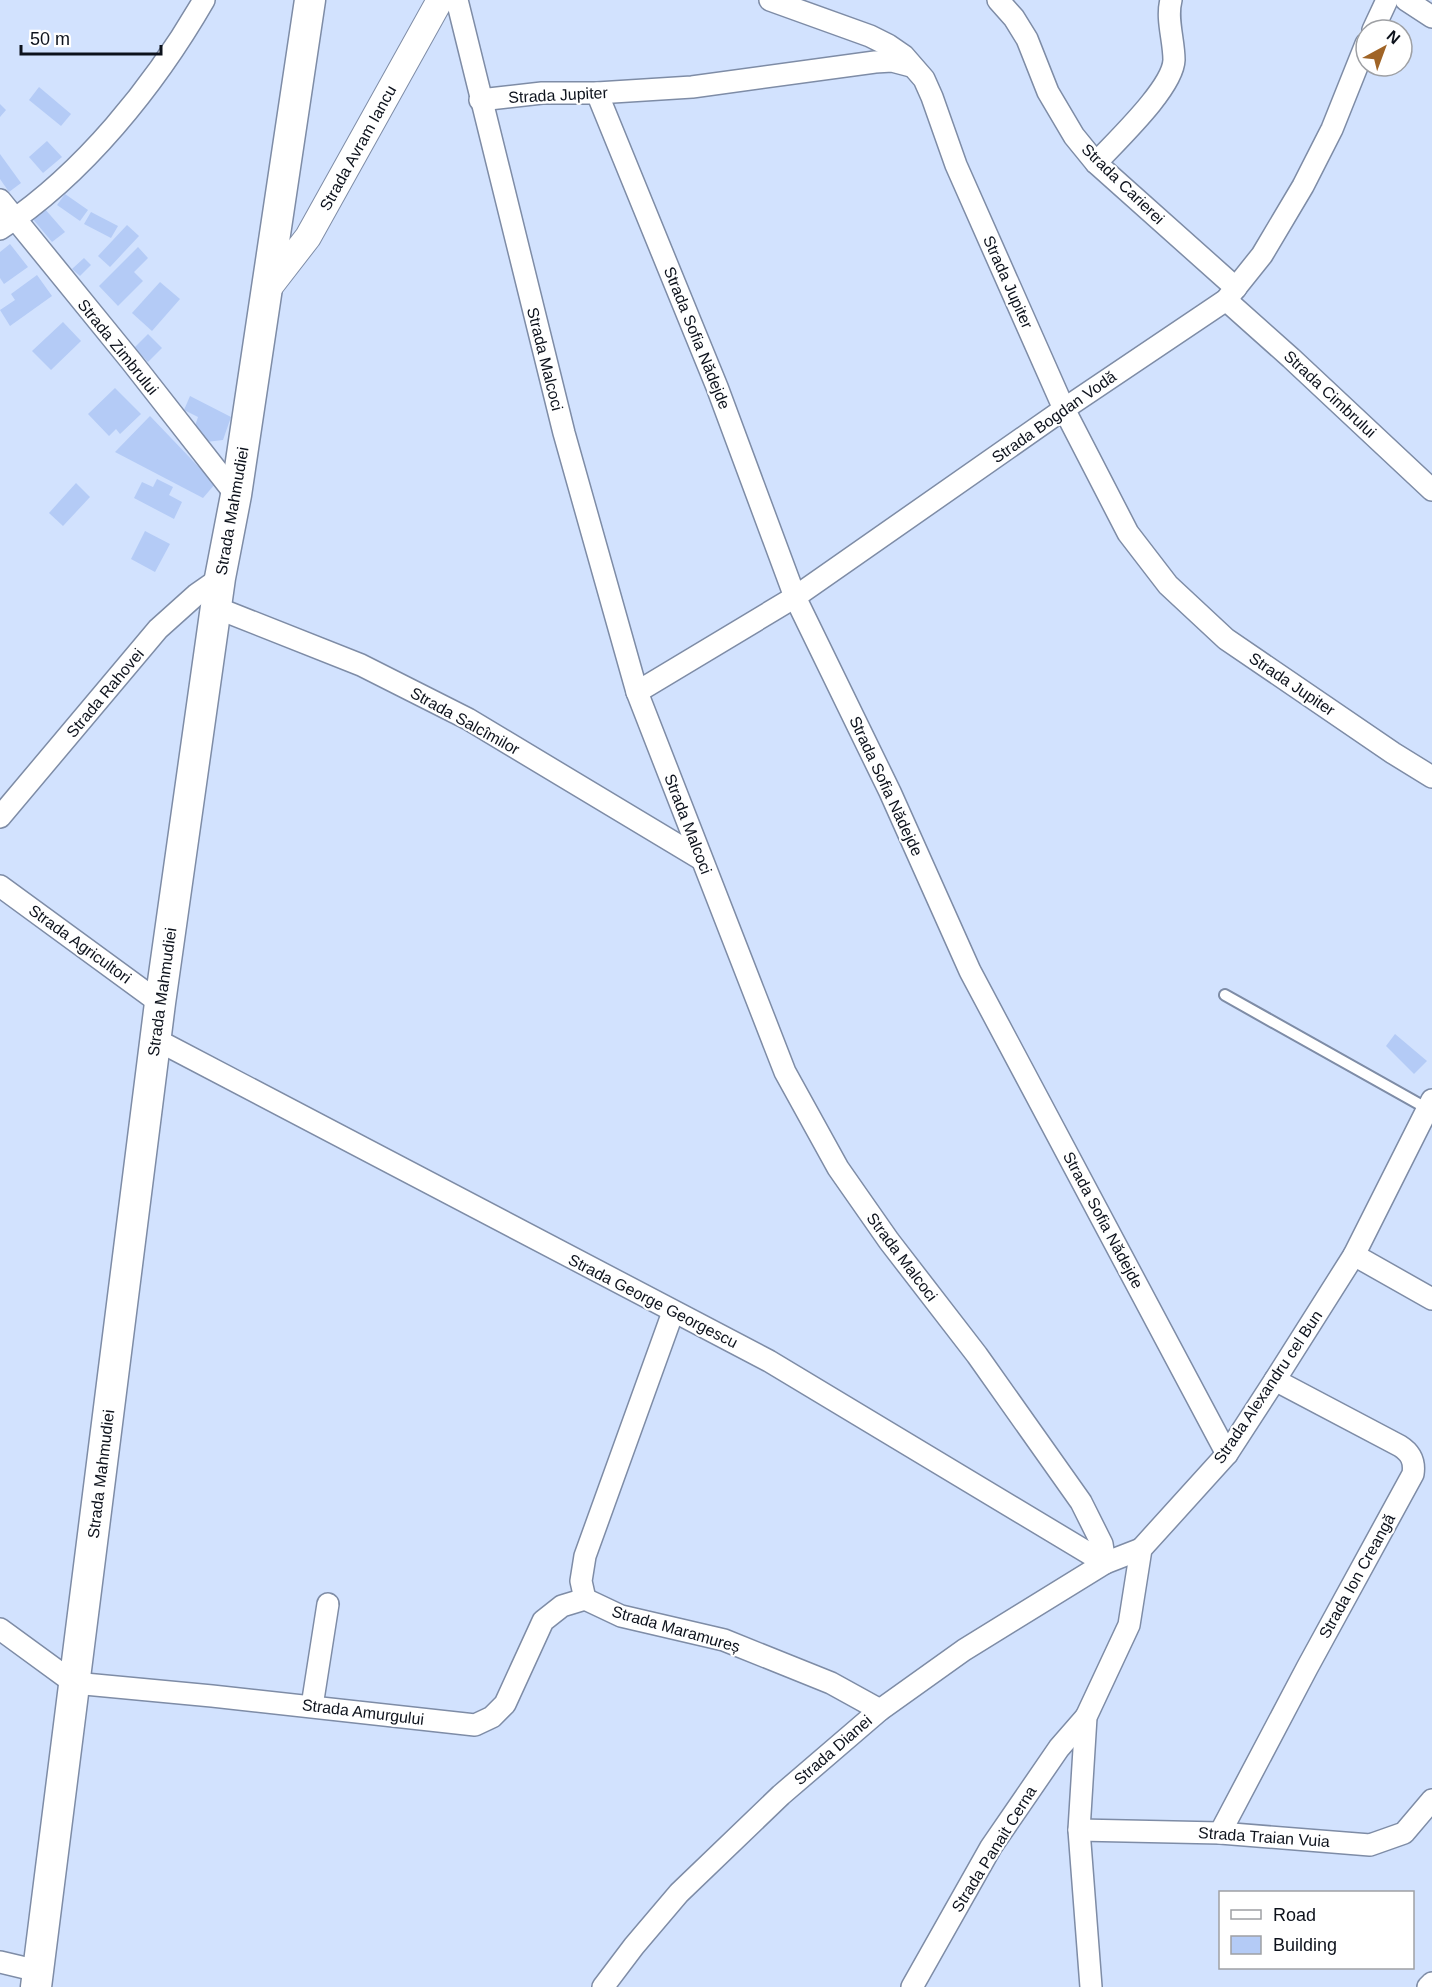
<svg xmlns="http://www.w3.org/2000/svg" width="1432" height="1987" viewBox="0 0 1432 1987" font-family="Helvetica,sans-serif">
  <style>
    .building { fill: #b4cbf6 }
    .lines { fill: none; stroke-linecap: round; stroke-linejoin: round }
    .service-casing { stroke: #7e8ca6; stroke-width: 14 }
    .minor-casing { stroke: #7e8ca6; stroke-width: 24 }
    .tertiary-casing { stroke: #7e8ca6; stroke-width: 28 }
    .secondary-casing { stroke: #7e8ca6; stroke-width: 33 }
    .service { stroke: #fff; stroke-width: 10 }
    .minor { stroke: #fff; stroke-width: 21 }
    .tertiary { stroke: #fff; stroke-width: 26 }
    .secondary { stroke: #fff; stroke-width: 30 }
    .labels { text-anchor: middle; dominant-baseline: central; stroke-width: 4.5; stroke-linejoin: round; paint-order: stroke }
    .street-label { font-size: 16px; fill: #0d121c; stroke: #fff }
  </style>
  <rect width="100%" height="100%" fill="#d2e2fe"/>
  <!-- building -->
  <g class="building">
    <path d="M39,87l32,27 -10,12 -32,-26z"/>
    <path d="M0,104l6,6 -6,7z"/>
    <path d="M47,141l15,16 -19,16 -14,-16z"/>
    <path d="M0,154l21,29 -12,9 -9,-13z"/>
    <path d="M65,194l23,16 -8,11 -23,-16z"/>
    <path d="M44,208l21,24 -13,10 -20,-24z"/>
    <path d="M91,212l27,14 -7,12 -27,-14z"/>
    <path d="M127,225l12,11 -29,31 -12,-11z"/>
    <path d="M10,244l18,23 -24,17 -4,-6v-26z"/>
    <path d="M138,247l10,11 -14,14 9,9 -25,25 -19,-20z"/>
    <path d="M84,258l7,7 -11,11 -8,-7z"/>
    <path d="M37,275l15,21 -42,30 -10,-16 15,-10 -4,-6z"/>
    <path d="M160,282l20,17 -28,32 -20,-18z"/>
    <path d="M63,322l18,19 -30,29 -19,-19z"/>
    <path d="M148,334l14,14 -14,14 -14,-14z"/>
    <path d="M115,388l26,26 -21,20 -4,-5 -7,7 -21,-22z"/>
    <path d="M190,396l41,21 -8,23 -17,2 -12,-13 4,-12 -14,-7z"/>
    <path d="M150,416l65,68 -12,14 -88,-46z"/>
    <path d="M157,479l16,8 -4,8 13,7 -8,17 -40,-21 8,-16 11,5z"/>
    <path d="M76,483l14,14 -27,29 -14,-13z"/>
    <path d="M145,531l25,13 -15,28 -24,-13z"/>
    <path d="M1395,1034l32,27 -13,13 -28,-28z"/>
  </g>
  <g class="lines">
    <defs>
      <path id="service" d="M1225,995l203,114"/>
      <g id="minor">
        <path d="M457,0l107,433 73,259 148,380 53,96 51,73 88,114 104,147 21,42 3,19 -141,87 -84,60 -99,85 -102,98 -45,53 -31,41"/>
        <path d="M770,0l100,36 18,9 16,11 20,23 8,18 24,68 108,244 64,124 40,52 58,54 167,114 39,24"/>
        <path d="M998,0l16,18 13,21 21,53 26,44 22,27 140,125"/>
        <path d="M1406,0l26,17"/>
        <path d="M1373,30l14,-30"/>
        <path d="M597,93l120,294 78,210 95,195 80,179 257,483"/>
        <path d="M480,100l62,-7h55l95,-6 183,-25 17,-1 19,5"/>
        <path d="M1096,163c20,-22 77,-75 78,-103 0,-20 -8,-41 -3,-60"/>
        <path d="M0,200l131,161 105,134"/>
        <path d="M0,229c83,-54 155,-144 204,-229"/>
        <path d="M1226,300l65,58 141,132"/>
        <path d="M217,608l144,57 107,54 233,140"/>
        <path d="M637,692l158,-95 269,-188 162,-109 36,-45 41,-69 29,-57 34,-85"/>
        <path d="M0,817l158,-188 39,-35 23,-16"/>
        <path d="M0,886l160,117"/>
        <path d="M155,1039l614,322 336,202 36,-14"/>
        <path d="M1354,1255l78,44"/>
        <path d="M585,1599l36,17 103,24 107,43 49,27"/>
        <path d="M585,1599l-4,-18 4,-25 88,-244"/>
        <path d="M0,1629l74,54 138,13 263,29 17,-8 13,-13 38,-83 19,-15 23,-7"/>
        <path d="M312,1706l16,-102"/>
        <path d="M1079,1830l141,3 150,12 34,-12 28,-33"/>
        <path d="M1220,1833l87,-165 106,-194c2,-13 -2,-21 -13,-28l-125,-66"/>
        <path d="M0,1962l38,9"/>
        <path d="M912,1987l79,-140 68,-99 27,-31"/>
        <path d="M1091,1987l-12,-157 7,-113 43,-92 12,-76 86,-95 48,-74 79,-125 78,-155"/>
        <path d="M1428,1987l4,-4"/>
      </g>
      <path id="tertiary" d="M267,290l41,-53 132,-237"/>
      <path id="secondary" d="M36,1987l124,-984 60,-425 16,-83 74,-495"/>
    </defs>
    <!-- service casing -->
    <use href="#service" class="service-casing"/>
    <!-- minor casing -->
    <use href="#minor" class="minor-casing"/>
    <!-- tertiary casing -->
    <use href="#tertiary" class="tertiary-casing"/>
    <!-- secondary casing -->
    <use href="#secondary" class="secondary-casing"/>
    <!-- service -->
    <use href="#service" class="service"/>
    <!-- minor -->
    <use href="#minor" class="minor"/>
    <!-- tertiary -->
    <use href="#tertiary" class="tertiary"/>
    <!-- secondary -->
    <use href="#secondary" class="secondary"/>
  </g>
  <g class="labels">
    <!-- street labels -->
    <g class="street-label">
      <text transform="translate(558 95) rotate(-3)">Strada Jupiter</text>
      <text transform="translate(358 148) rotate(-61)">Strada Avram Iancu</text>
      <text transform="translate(1123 184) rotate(44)">Strada Carierei</text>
      <text transform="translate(1008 282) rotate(66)">Strada Jupiter</text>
      <text transform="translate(697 338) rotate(68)">Strada Sofia Nădejde</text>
      <text transform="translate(118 347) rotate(51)">Strada Zimbrului</text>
      <text transform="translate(545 359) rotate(76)">Strada Malcoci</text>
      <text transform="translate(1330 394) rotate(43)">Strada Cimbrului</text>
      <text transform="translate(1054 417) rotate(-35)">Strada Bogdan Vodă</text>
      <text transform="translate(232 511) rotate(-80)">Strada Mahmudiei</text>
      <text transform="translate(1292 684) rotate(34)">Strada Jupiter</text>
      <text transform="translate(105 693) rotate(-50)">Strada Rahovei</text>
      <text transform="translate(465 721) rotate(29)">Strada Salcîmilor</text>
      <text transform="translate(886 786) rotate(65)">Strada Sofia Nădejde</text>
      <text transform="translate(688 824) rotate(69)">Strada Malcoci</text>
      <text transform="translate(80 944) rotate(36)">Strada Agricultori</text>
      <text transform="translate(162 992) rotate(-82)">Strada Mahmudiei</text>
      <text transform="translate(1103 1220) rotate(62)">Strada Sofia Nădejde</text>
      <text transform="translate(902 1257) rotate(53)">Strada Malcoci</text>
      <text transform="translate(653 1301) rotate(27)">Strada George Georgescu</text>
      <text transform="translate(1268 1387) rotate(-56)">Strada Alexandru cel Bun</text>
      <text transform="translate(101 1474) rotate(-83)">Strada Mahmudiei</text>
      <text transform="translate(1357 1576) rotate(-61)">Strada Ion Creangă</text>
      <text transform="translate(676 1629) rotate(16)">Strada Maramureș</text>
      <text transform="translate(363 1712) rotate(7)">Strada Amurgului</text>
      <text transform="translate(833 1750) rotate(-41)">Strada Dianei</text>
      <text transform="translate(1264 1837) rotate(4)">Strada Traian Vuia</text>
      <text transform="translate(994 1849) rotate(-58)">Strada Panait Cerna</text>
    </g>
  </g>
  <!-- legend -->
  <rect x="1219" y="1891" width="195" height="78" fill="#ffffff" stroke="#9ea0a4" stroke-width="1.5"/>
  <rect x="1231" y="1910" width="30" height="9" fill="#ffffff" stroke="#9ea0a4" stroke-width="1.5"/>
  <text x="1273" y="1921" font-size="18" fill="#0d121c">Road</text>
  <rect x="1231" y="1936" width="30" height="18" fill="#b4cbf6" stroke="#9ea0a4" stroke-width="1.5"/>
  <text x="1273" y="1951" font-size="18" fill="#0d121c">Building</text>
  <!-- north arrow -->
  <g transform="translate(1384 48) rotate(41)"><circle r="28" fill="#ffffff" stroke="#9ea0a4" stroke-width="1.5"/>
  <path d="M0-4.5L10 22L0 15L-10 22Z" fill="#a06426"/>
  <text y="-9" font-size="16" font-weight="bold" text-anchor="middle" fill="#0d121c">N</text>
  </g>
  <!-- scale -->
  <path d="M21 45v9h140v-9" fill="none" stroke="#0d121c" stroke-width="3"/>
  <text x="30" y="45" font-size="18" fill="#0d121c" stroke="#ffffff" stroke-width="4.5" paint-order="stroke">50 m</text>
</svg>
